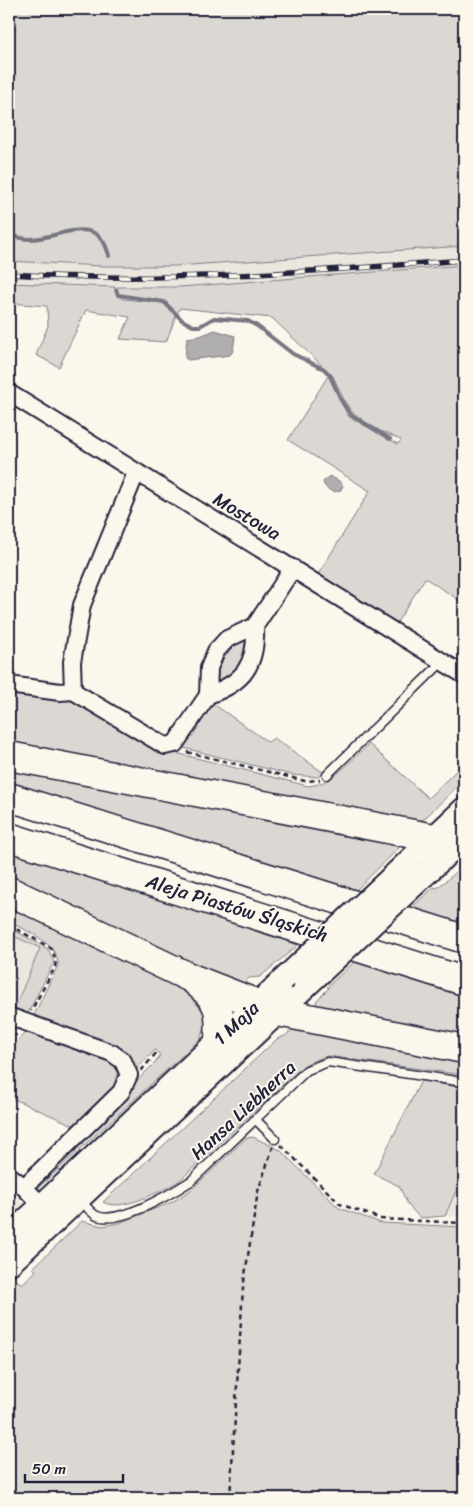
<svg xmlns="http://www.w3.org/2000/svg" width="473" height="1507" viewBox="0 0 473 1507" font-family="Sriracha,sans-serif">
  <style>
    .built { fill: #ebe7df }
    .green { fill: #dbd8d3; stroke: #7e7d87 }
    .water { fill: #b1aeb0; stroke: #787681 }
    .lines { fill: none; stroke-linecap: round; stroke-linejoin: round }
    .stream { stroke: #787681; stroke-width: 4 }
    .service-casing { stroke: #22223b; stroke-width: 11 }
    .minor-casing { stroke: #22223b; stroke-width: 20 }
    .secondary-casing { stroke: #22223b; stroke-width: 26 }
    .motorway-casing { stroke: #22223b; stroke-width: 31 }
    .path { stroke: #22223b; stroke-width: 2.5; stroke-dasharray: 5 4; stroke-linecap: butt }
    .service { stroke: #fbf7ec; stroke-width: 8 }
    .minor { stroke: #fbf7ec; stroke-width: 16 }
    .secondary { stroke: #fbf7ec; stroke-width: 22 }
    .motorway { stroke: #fbf7ec; stroke-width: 28 }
    .rail-casing { stroke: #22223b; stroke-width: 5.5 }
    .rail { stroke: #fbf7ec; stroke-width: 4; stroke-dasharray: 11; stroke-linecap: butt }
    .secondary-bridge-casing { stroke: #22223b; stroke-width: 26; stroke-linecap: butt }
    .secondary-bridge { stroke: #fbf7ec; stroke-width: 22 }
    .labels { text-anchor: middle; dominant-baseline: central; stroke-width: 4; stroke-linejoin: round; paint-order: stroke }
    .street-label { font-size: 19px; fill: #22223b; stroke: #fbf7ec }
  </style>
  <rect width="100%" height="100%" fill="#fbf7ec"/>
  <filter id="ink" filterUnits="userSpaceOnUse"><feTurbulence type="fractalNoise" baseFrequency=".02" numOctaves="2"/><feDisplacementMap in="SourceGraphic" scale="10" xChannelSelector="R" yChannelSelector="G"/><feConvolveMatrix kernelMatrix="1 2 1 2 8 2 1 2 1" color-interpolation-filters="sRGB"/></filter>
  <g filter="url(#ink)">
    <!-- built -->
    <g class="built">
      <path d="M464,246v19l-284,22 -114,-1 -57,-3v-22l92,5h75z"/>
      <path d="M9,934l31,14 -31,76z"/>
      <path d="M464,1172v46l-19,-2z"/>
      <path d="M9,1191l14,13 -14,13z"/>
    </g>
    <!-- green -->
    <g class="green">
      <path d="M9,9h455v237l-288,20h-75l-92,-5z"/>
      <path d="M464,265v326l-5,9 -34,-22 -29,46 -79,-48 53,-85 -82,-51 40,-64 20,40 50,28 3,-4 -25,-11 -23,-16 -8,-11 -12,-26 -61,-58 -92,-10 -3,6c-25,-27 -32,-8 -58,-20l-2,-7h63z"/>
      <path d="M9,283l106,4 2,8 6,4 41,4 12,13 -10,26 -46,-3 10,-22 -44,-7 -27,57 -23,-12 12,-29 -1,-20 -38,-3z"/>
      <path d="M250,634l-9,36 -25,18 -4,-10 7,-25z"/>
      <path d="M9,690l61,8 98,53 140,35c25,-2 43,-26 61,-42l59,54 36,-35v17l-40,39 -12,4 -403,-79z"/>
      <path d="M209,701l59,41 6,-4 50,35 -6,4 -26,-2 -108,-27 -2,-4z"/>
      <path d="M9,761l392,78 -2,9 -44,43 -346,-109z"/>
      <path d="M9,851l289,94 -38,32 -11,1 -12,12 -228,-107z"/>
      <path d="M464,866v61l-53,-19 23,-21 3,1z"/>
      <path d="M9,904l183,88 12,9 2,24 -6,14 -164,151 -2,-9 122,-119 4,-7 -5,-5 -21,22 -101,-55 25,-52c1,-21 -32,-35 -49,-43z"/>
      <path d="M9,927l39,22 6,13 -27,53 -14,-3 27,-64 -31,-14z"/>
      <path d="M354,962l110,35v45l-149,-35 2,-7 12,-12 -2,-1z"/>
      <path d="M296,1026l168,30v19l-137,-19 -17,6 -8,5 -123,114c-16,9 -58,32 -76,21l174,-163 8,-3z"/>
      <path d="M31,1031l88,33 2,18 -99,98 51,-55 -64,-28c0,-18 -1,-61 22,-66z"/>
      <path d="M421,1081l43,7v84l-19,44 -25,2 -12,-13 -9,-19 -25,-12z"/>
      <path d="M253,1137l27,13 59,58 42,15 83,4v271h-455v-212l9,-5 4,3 14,-13 -3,-3 49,-47 20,5 17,-3 53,-21 19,-12 55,-52z"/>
    </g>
    <!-- water -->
    <g class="water">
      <path d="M215,330l20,6 -2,15 -3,4 -42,5 -3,-2 2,-20 13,-2z"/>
      <path d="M329,476l10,5 4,5 -3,5c-7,2 -15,-1 -17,-9z"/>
    </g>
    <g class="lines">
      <!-- stream -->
      <g class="stream">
        <path d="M9,232c29,26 87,-33 100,24"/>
        <path d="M116,290l2,5 46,7 18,18 11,6h7l14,-8 34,3 9,5 36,28 31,15 6,6 12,27 9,13 39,24"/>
      </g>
      <defs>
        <g id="service">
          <path d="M327,775l115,-113"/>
          <path d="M255,1119l20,20"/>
          <path d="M80,1200c5,5 11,13 17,16 22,9 75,-23 94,-35l116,-111 21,-8 136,20"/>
        </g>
        <g id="minor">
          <path d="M9,393l455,282"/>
          <path d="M9,685l51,7 13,-1"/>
          <path d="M73,691l92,55 10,-2 33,-49 1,-27 7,-17 11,-12 28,-13 38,-58"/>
          <path d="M73,691l-1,-29 10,-57 54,-132"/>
          <path d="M208,695c36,-12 49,-31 47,-69"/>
          <path d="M11,1017l101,36 11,8 6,14 -8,17 -97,95"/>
          <path d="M9,1175l15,12 18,19"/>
        </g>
        <g id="secondary">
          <path d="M411,859l53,-50"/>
          <path d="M429,871l35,-33"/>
          <path d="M9,1236l274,-256"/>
          <path d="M9,1264l296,-277"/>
        </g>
        <g id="motorway">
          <path d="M9,756l425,82 30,11"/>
          <path d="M9,797l455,142"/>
          <path d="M9,837l455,144"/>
          <path d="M9,891l182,87 87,34 186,37"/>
          <path d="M196,982c23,19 25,27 23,57"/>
        </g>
      </defs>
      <!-- service casing -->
      <use href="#service" class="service-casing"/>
      <!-- minor casing -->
      <use href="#minor" class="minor-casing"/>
      <!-- secondary casing -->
      <use href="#secondary" class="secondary-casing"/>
      <!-- motorway casing -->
      <use href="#motorway" class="motorway-casing"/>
      <!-- path -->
      <g class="path">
        <path d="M187,752l118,29 15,-1"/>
        <path d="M9,925l42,23 5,12 -1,7 -24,44"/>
        <path d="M9,1053l7,-19"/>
        <path d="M141,1071l16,-19"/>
        <path d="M281,1145l59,59 41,15 83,4"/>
        <path d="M230,1498l13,-210 15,-97 15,-44"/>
      </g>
      <!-- service -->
      <use href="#service" class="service"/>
      <!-- minor -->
      <use href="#minor" class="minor"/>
      <!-- secondary -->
      <use href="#secondary" class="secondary"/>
      <!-- motorway -->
      <use href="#motorway" class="motorway"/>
      <defs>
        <path id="rail" d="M9,274c152,9 303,-2 455,-14"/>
      </defs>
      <!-- rail casing -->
      <use href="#rail" class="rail-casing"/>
      <!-- rail -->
      <use href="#rail" class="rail"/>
      <defs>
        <g id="secondary-bridge">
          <path d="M283,980l128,-121"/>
          <path d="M305,987l124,-116"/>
        </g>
      </defs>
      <!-- secondary-bridge casing -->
      <use href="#secondary-bridge" class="secondary-bridge-casing"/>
      <!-- secondary-bridge -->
      <use href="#secondary-bridge" class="secondary-bridge"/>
    </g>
  </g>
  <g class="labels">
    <!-- street labels -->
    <g class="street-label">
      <text transform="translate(247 516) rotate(31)">Mostowa</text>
      <text transform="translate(237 908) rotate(17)">Aleja Piastów Śląskich</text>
      <text transform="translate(236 1023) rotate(-43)">1 Maja</text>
      <text transform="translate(243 1110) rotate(-43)">Hansa Liebherra</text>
    </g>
  </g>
  <!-- margin -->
  <rect width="473" height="1507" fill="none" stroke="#fbf7ec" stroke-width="30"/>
  <rect x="15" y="15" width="443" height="1477" fill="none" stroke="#22223b" stroke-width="2" filter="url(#ink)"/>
  <!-- scale -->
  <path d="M25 1474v8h98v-8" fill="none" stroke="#22223b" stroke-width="2.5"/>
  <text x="32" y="1474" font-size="15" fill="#22223b" stroke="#fbf7ec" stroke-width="4" paint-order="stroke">50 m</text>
</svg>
